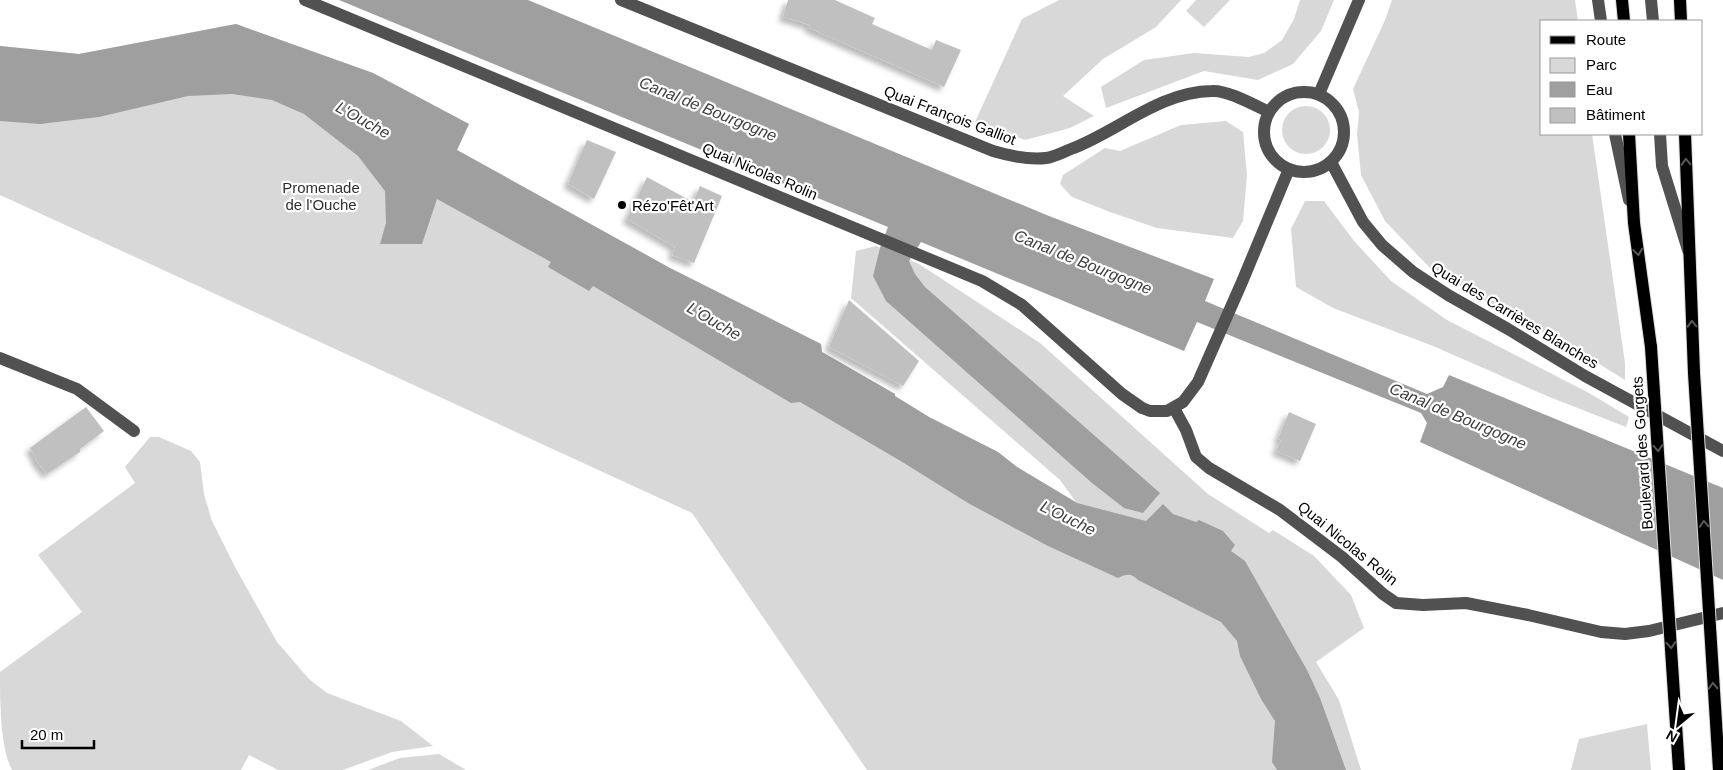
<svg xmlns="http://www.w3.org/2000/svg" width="1723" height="770" viewBox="0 0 1723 770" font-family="Helvetica,sans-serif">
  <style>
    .green { fill: #d8d8d8 }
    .water { fill: #9f9f9f }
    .building { fill: #c0c0c0; filter: url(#shadow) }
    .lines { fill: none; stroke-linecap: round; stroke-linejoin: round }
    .major-casing { stroke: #dbdbdb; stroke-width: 14 }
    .minor { stroke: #515151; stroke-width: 12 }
    .major { stroke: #000; stroke-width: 12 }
    .major-bridge-casing { stroke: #dbdbdb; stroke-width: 14; stroke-linecap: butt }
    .major-bridge { stroke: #000; stroke-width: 12 }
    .oneway { stroke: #595959 }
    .poi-dot { fill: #000; stroke: #fff; stroke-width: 2 }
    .labels { text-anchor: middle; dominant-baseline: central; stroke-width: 4.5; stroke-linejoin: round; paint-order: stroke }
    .street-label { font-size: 15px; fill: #000; stroke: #fff }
    .park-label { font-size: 15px; fill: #2f2f2f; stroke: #fff }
    .poi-label { font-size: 15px; fill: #000; stroke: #fff; text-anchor: start }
    .water-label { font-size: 16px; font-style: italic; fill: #404040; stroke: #fff }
  </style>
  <defs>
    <filter id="shadow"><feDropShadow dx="-4.5" dy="4.5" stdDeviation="2.5" flood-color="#0004"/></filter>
  </defs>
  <rect width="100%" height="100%" fill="#fff"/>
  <!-- green -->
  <g class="green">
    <path d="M1059,0h122l-25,27 -53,32 -40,37 31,20 -24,12 -45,12 -50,-18 47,-103z"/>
    <path d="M1196,0h34l-26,27 -18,-16z"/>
    <path d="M1300,0h34l-13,31 -28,33 -35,16 -54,-9 -98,37 -5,-21 43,-27 50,-7 55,4 15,-4 18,-13 12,-21z"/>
    <path d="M1392,0h183l3,21h-36v113h50l33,229v17l-53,-33 -81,-42 -60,-36 -46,-48 -24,-46 -4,-41 2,-22 -6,-23 32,-69z"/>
    <path d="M236,24l137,49 96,51 -12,26 213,118 151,76 1,8 73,42v2l34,21 69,35 19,15 59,35 -16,-22 -209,-182 5,-47 20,-5 43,18 121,79 168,151 61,39 4,-3 41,26 37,39 13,33 -48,34 23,38 22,70h-494l-175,-257 -692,-318v-149l79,8z"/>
    <circle cx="1306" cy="130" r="24"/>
    <path d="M1226,121l17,11 4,43 -4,46 -10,17 -76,-10 -47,-16 -38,-15 -12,-13 3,-9 42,-27 15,3 61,-26z"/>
    <path d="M1305,201h19l30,40 37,40 56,39 142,73 40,24 -3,10 -79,-31 -114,-50 -100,-38 -37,-21 -5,-58z"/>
    <path d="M150,437h9l32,14 9,11 4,32 8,27 22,44 43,77 32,37 18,14 74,28 32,25 -41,6 -49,18h-65l-29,-15 -8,15h-229c-12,-23 -12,-70 -12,-98l82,-60 -44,-57 97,-72 -10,-16z"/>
    <path d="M1647,724l4,46h-80l8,-31z"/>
    <path d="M439,754l27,16h-98l32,-12z"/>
  </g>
  <!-- water -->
  <g class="water">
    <path d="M339,0h189l521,216 165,63 -9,22 222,93 16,-7 6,-12 274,113v92l-303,-138 7,-19 -6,-10 -224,-91 -13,29 -263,-109 -12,19 6,13 10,13 235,206 -17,20 -19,-5 -32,-25 -206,-182 -13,-25 7,-28 8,-21z"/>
    <path d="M236,24l137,49 96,51 -12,26 213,118 151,76 1,8 73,42v2l34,21 69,35 19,15 60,36 69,18 17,-17 10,10 23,8 3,-2 24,11 12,14 -4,6 14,10 62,109 13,28 26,72h-69l-5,-8 3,-41 -14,-22 -21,-43 -3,-15 -16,-19 -83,-42c-7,-7 -11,-6 -20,-2l-70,-32 -80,-43 -64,-40 -104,-61 -9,1 -198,-117 -4,5 -41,-24 3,-5 -114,-63 -15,45h-42l6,-21 -1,-32 -27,-35 -54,-42 -32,-14 -40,-6 -44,2 -89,21 -59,7 -40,-3v-75l79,8z"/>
  </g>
  <!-- building -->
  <g class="building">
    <path d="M788,0h47l40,18 -3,6 60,26 4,-10 25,10 -17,37 -135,-59 1,-3 -27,-8z"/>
    <path d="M587,140l29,12 -22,47 -26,-15z"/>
    <path d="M647,177l46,25 7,-16 22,10 -28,67 -22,-8 3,-8 -48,-28z"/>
    <path d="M849,300l70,61 -16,25 -74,-39z"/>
    <path d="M86,407l18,24 -24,18v3l-33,22 -12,-15 1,-1 -6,-10z"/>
    <path d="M1289,412l27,12 -16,37 -24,-10 5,-11 -3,-1z"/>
  </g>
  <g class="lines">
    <defs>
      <g id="major">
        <path d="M1622,0l2,21"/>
        <path d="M1680,0l1,21"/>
        <path d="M1629,134l5,89 17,124"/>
        <path d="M1685,134l9,239"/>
      </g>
    </defs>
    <!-- major casing -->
    <use href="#major" class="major-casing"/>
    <!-- minor -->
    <g class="minor">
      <path d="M305,0l677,281 40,24 100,89 20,14 8,3h17l16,-9 15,-20 44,-100 47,-113"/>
      <path d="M621,0l372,151c17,5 35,9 53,7 8,-1 17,-6 25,-9 48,-18 87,-57 141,-58 16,-1 42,14 57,21"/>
      <path d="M1598,0l3,21"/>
      <path d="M1651,0l2,21"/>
      <circle cx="1304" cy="132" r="40"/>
      <path d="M1319,94l40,-94"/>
      <path d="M1615,134l14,66"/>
      <path d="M1660,134l2,32 26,84"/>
      <path d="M1331,162l32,60 19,23 31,27 35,23 60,34 77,47 138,75"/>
      <path d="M0,358l77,31 57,42"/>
      <path d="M1174,408l12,22 10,27 13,11 71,42 62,47 41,37 13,9 27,2 43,-2 62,12 73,17 24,2 24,-3 74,-18"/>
    </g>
    <!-- major -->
    <use href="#major" class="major"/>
    <defs>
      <g id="major-bridge">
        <path d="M1651,347l28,423"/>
        <path d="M1694,373l25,397"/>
      </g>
    </defs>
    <!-- major-bridge casing -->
    <use href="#major-bridge" class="major-bridge-casing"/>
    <!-- major-bridge -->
    <use href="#major-bridge" class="major-bridge"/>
  </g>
  <!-- one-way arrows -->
  <defs><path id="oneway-chevron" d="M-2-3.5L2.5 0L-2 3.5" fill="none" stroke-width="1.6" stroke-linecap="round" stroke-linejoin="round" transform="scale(1.25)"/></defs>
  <g class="oneway">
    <use href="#oneway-chevron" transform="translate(1686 162) rotate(-92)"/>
    <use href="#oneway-chevron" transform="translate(1638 252) rotate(82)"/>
    <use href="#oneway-chevron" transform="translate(1692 324) rotate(-92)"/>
    <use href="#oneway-chevron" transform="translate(1658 448) rotate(86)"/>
    <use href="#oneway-chevron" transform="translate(1704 524) rotate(-93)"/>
    <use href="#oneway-chevron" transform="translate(1671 645) rotate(86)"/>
    <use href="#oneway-chevron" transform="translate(1713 686) rotate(-93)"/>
  </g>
  <!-- markers -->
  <circle class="poi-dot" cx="622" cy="205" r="5"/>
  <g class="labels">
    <!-- street labels -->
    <g class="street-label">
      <text transform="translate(950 115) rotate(21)">Quai François Galliot</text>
      <text transform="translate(760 171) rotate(23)">Quai Nicolas Rolin</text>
      <text transform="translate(1515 315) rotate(31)">Quai des Carrières Blanches</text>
      <text transform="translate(1642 453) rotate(-94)">Boulevard des Gorgets</text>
      <text transform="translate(1348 543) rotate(39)">Quai Nicolas Rolin</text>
    </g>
    <!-- park labels -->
    <g class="park-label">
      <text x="321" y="187">Promenade<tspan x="321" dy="17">de l'Ouche</tspan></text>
    </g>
    <!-- poi labels -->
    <g class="poi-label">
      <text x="632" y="205">Rézo'Fêt'Art</text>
    </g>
    <!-- water labels -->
    <g class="water-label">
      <text transform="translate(708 109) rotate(22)">Canal de Bourgogne</text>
      <text transform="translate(363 120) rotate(29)">L'Ouche</text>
      <text transform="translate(1083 262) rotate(22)">Canal de Bourgogne</text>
      <text transform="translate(714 321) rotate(30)">L'Ouche</text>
      <text transform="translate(1458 416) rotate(23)">Canal de Bourgogne</text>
      <text transform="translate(1068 518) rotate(26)">L'Ouche</text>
    </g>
  </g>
  <!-- legend -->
  <rect x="1540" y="20" width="162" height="115" fill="#ffffff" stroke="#999999"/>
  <rect x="1550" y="36" width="25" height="8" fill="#000000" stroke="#999999"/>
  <text x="1586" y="45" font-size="15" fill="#000000">Route</text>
  <rect x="1550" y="58" width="25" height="15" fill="#d8d8d8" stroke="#999999"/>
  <text x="1586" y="70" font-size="15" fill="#000000">Parc</text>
  <rect x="1550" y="82" width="25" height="15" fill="#9f9f9f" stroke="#999999"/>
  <text x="1586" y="95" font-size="15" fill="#000000">Eau</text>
  <rect x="1550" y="108" width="25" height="15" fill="#c0c0c0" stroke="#999999"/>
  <text x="1586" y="120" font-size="15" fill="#000000">Bâtiment</text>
  <!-- north arrow -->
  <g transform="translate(1678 725) rotate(209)" stroke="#ffffff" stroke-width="4" paint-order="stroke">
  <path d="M0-4L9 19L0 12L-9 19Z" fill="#000000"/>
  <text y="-8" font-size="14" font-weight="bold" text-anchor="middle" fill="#000000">N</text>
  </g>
  <!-- scale -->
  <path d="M22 740v8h72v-8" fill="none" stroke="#000000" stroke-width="2.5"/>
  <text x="30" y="740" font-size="15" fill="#000000" stroke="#ffffff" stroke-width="4" paint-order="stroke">20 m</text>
</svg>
